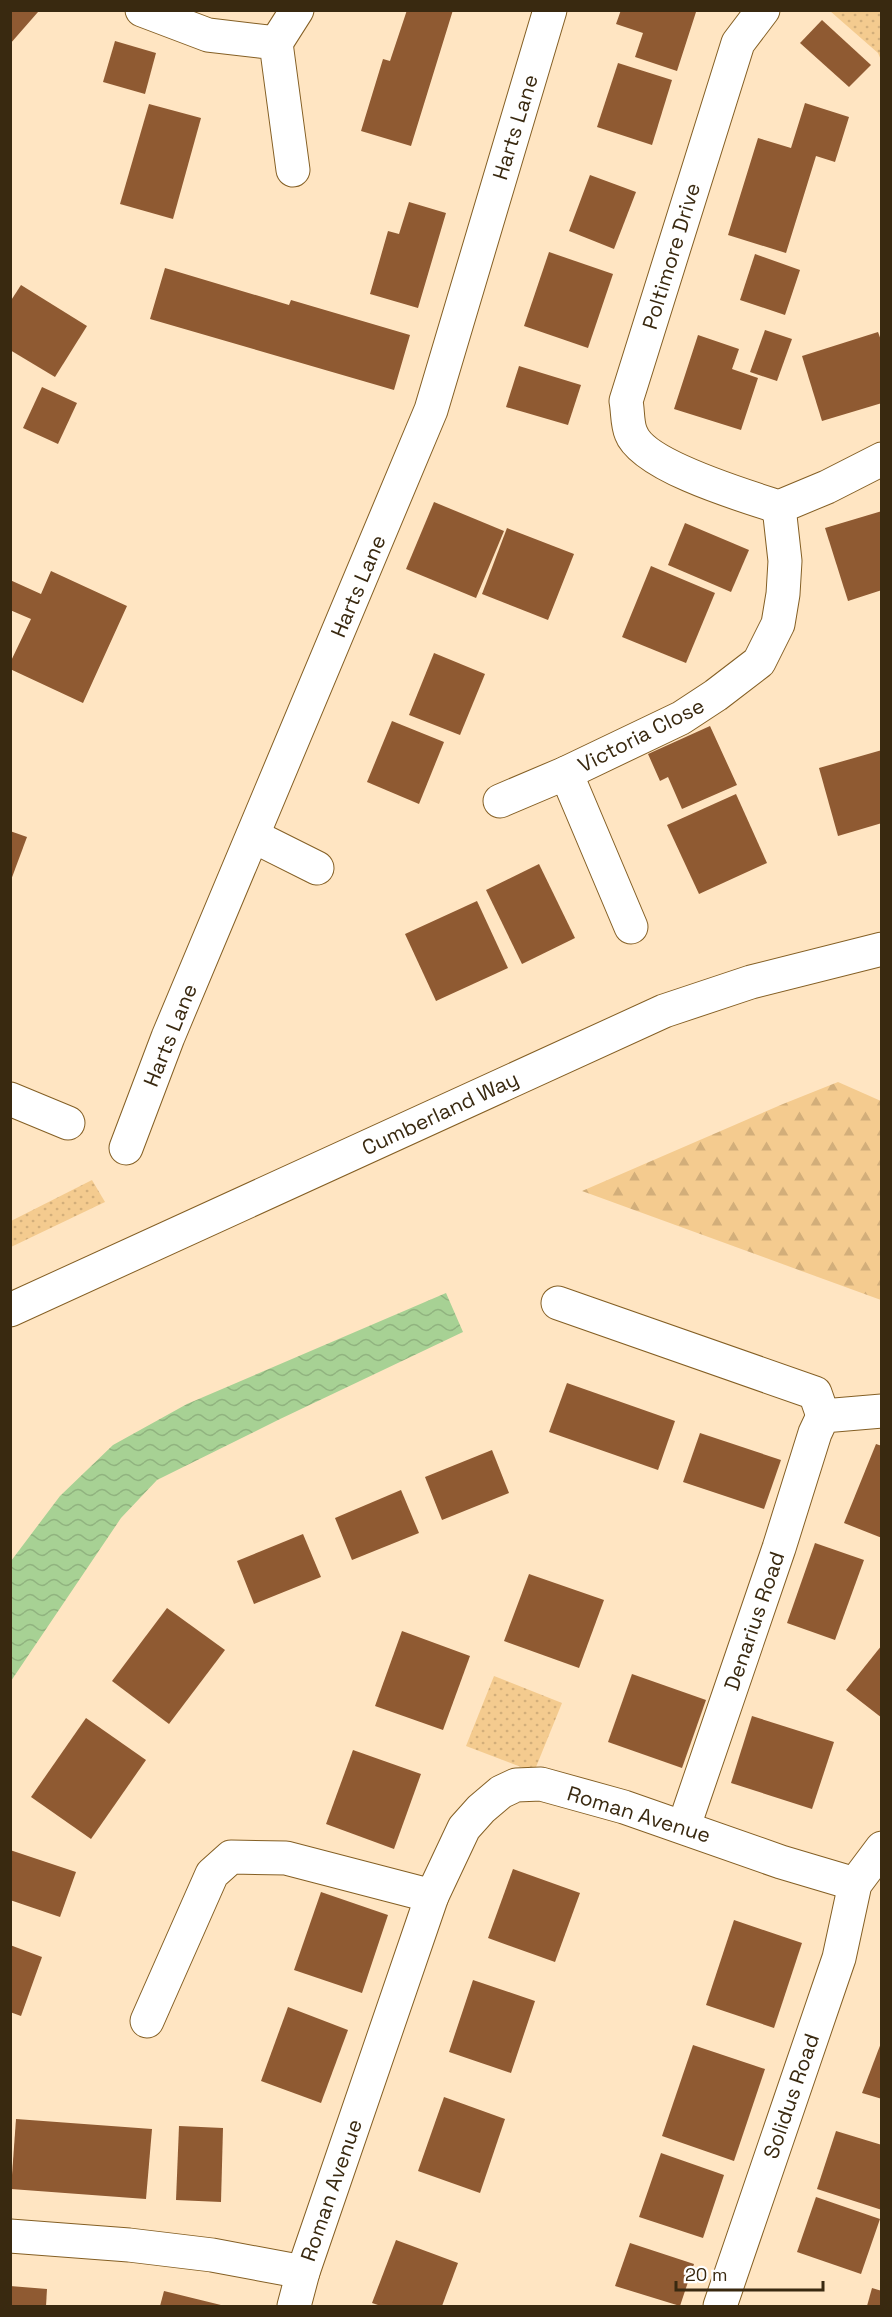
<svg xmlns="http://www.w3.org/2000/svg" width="892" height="2317" viewBox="0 0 892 2317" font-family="'Space Grotesk',sans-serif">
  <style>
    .grass { fill: url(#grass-dots) }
    .forest { fill: url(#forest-firs) }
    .water { fill: url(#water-waves) }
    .building { fill: #8f5a32 }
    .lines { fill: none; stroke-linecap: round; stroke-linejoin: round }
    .minor-casing { stroke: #845f24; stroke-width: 35 }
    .major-casing { stroke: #845f24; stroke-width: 35 }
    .minor { stroke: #fff; stroke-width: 33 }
    .major { stroke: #fff; stroke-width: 33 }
    .labels { text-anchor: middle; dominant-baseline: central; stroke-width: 6; stroke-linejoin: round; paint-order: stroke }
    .street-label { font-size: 21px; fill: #392910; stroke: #fff }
  </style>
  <defs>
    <pattern id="grass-dots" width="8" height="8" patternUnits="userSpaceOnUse" patternTransform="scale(1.5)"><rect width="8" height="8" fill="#f4cb8f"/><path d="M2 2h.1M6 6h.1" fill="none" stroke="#d2ae7a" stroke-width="1.8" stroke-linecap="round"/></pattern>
    <pattern id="forest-firs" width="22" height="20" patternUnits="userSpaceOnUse" patternTransform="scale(1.5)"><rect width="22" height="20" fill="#f4cb8f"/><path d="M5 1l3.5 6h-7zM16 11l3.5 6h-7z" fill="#d2ae7a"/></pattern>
    <pattern id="water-waves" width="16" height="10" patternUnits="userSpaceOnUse" patternTransform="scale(1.5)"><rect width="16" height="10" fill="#a7d194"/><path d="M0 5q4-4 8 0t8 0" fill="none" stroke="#90b37f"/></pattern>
  </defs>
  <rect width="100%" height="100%" fill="#ffe5c2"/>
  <!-- grass -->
  <g class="grass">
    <path d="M830,11h51v49l-3,-7z"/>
    <path d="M92,1180l13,22 -94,45v-26z"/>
    <path d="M494,1676l68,27 -28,69 -68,-26z"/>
  </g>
  <!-- forest -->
  <path class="forest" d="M838,1082l43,19v199l-299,-109 201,-87z"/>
  <!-- water -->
  <path class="water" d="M446,1293l17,39 -185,88 -121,60 -36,38 -110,163v-120l49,-65 53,-51 74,-41z"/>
  <!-- building -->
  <g class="building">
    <path d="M10,10l28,2 -28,32z"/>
    <path d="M407,10h46l-42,136 -50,-15 22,-72 7,2z"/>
    <path d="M621,10h69l6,2 -19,59 -42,-14 8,-24 -27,-9z"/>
    <path d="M822,20l49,45 -22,22 -49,-44z"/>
    <path d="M115,41l41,12 -11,41 -42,-12z"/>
    <path d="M618,63l54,17 -20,65 -55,-18z"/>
    <path d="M805,103l44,14 -14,45 -19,-6 -30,97 -58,-18 30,-97 33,10z"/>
    <path d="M149,104l52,14 -28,101 -53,-15z"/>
    <path d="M590,175l46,17 -22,57 -45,-18z"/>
    <path d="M409,202l37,11 -28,95 -48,-14 18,-63 11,3z"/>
    <path d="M549,252l64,22 -25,74 -64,-22z"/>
    <path d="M755,254l45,16 -15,45 -45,-15z"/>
    <path d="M165,268l124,37 2,-5 119,35 -16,55 -244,-71z"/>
    <path d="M21,285l66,41 -32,51 -45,-27v-48z"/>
    <path d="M765,330l27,9 -15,42 -27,-9z"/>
    <path d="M878,332l4,11v60l-60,18 -20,-65z"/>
    <path d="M698,335l41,14 -7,20 26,9 -17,52 -67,-21z"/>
    <path d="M519,366l62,19 -13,40 -62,-18z"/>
    <path d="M42,387l35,16 -19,41 -35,-16z"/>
    <path d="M434,502l70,29 -28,67 -70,-29z"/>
    <path d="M882,511v79l-34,11 -23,-73z"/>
    <path d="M685,523l64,27 -18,42 -63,-27z"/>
    <path d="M507,528l67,26 -26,66 -66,-26z"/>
    <path d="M651,566l64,27 -29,70 -64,-26z"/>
    <path d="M51,571l76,35 -44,97 -73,-34v-6l21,-44 -21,-9v-30l31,14z"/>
    <path d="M434,653l51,21 -25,61 -51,-20z"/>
    <path d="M392,721l52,21 -25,62 -52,-22z"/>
    <path d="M710,726l27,59 -55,24 -14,-32 -8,4 -12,-27z"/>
    <path d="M882,750v73l-44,13 -19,-68z"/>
    <path d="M736,794l31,69 -68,31 -32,-69z"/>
    <path d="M10,831l17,6 -16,43h-1z"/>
    <path d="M539,864l36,74 -53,26 -36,-74z"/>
    <path d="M477,901l31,67 -72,33 -31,-67z"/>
    <path d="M567,1383l108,38 -17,49 -109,-38z"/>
    <path d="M700,1433l81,27 -17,49 -81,-27z"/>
    <path d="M876,1444l6,2v92l-38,-15z"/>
    <path d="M492,1450l17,43 -67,27 -17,-43z"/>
    <path d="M401,1490l18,43 -67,27 -17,-42z"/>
    <path d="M303,1534l18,43 -67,27 -17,-43z"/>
    <path d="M815,1543l49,17 -29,80 -48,-17z"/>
    <path d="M529,1574l75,26 -25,68 -75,-27z"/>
    <path d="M167,1608l58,42 -56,74 -57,-43z"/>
    <path d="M402,1631l68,25 -27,74 -68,-24z"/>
    <path d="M882,1645v73l-36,-28z"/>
    <path d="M632,1674l74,26 -24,68 -74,-26z"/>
    <path d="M752,1716l82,26 -22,67 -81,-26z"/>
    <path d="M86,1718l60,42 -55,79 -60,-42z"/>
    <path d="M353,1750l68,24 -27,75 -68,-25z"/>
    <path d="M10,1850l66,22 -16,45 -50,-17z"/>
    <path d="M513,1869l67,24 -25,69 -67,-24z"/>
    <path d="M321,1892l67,23 -26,78 -68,-23z"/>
    <path d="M734,1920l68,23 -28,85 -68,-23z"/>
    <path d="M10,1945l32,12 -21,59 -11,-4z"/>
    <path d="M473,1980l62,21 -24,72 -62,-21z"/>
    <path d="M288,2007l60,23 -27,73 -60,-22z"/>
    <path d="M881,2043h1v56l-20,-6z"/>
    <path d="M693,2045l72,24 -31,92 -72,-25z"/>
    <path d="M444,2097l61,22 -25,74 -62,-22z"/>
    <path d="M16,2119l136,10 -6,70 -135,-10z"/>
    <path d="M179,2126l44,2 -2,74 -45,-2z"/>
    <path d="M836,2131l46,14v65l-65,-21z"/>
    <path d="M661,2153l63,22 -21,63 -64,-21z"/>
    <path d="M816,2197l64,22 -19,55 -64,-22z"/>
    <path d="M396,2240l62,23 -16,43h-61l-9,-3z"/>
    <path d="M630,2243l64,21 -14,42 -65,-20z"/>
    <path d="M10,2286l37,3 -1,17h-36z"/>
    <path d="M872,2288l10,3v15h-15z"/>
    <path d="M164,2291l61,15h-65z"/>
  </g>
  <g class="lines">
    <defs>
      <g id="minor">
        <path d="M142,10l66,25 68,8 17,127"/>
        <path d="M763,10l-25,33 -112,358c2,10 1,23 5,32 12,33 114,63 148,74l48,-20 55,-28"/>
        <path d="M276,43l21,-33"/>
        <path d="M566,773l65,154"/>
        <path d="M500,801l66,-28 115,-55 35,-23 43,-33 19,-38 5,-30 2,-33 -6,-54"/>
        <path d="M253,836l64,32"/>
        <path d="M10,1099l58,24"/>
        <path d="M126,1148l42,-111 263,-627 119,-400"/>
        <path d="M558,1303l257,90 8,23"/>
        <path d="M684,1826l95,-278 36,-115 8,-17 59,-5"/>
        <path d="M147,2021l65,-147 19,-17 55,1 146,38"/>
        <path d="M10,2236l119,9 83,10 91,17"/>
        <path d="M294,2306l9,-34 129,-376 32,-68 17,-19 20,-17 15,-7 25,-1 83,23 157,55 74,22"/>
        <path d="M720,2306l119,-348 16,-74 27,-36"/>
      </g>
      <path id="major" d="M10,1310l654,-299 87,-29 131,-33"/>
    </defs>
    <!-- minor casing -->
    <use href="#minor" class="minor-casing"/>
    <!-- major casing -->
    <use href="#major" class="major-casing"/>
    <!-- minor -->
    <use href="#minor" class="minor"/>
    <!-- major -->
    <use href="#major" class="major"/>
  </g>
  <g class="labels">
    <!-- street labels -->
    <g class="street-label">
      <text transform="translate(515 127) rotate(-73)">Harts Lane</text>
      <text transform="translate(671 256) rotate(-73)">Poltimore Drive</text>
      <text transform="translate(358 586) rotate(-67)">Harts Lane</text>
      <text transform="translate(641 735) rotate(-27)">Victoria Close</text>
      <text transform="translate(170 1035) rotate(-68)">Harts Lane</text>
      <text transform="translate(440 1113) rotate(-25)">Cumberland Way</text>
      <text transform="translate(754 1621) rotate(-71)">Denarius Road</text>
      <text transform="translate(639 1814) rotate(17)">Roman Avenue</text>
      <text transform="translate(791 2096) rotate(-71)">Solidus Road</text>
      <text transform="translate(331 2190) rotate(-71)">Roman Avenue</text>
    </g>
  </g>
  <!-- border -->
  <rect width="892" height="2317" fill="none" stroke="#392910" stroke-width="24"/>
  <!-- scale -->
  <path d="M676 2281v9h147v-9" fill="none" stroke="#392910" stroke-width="3"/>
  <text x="685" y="2281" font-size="18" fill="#392910" stroke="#ffffff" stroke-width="4.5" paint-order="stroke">20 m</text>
</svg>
